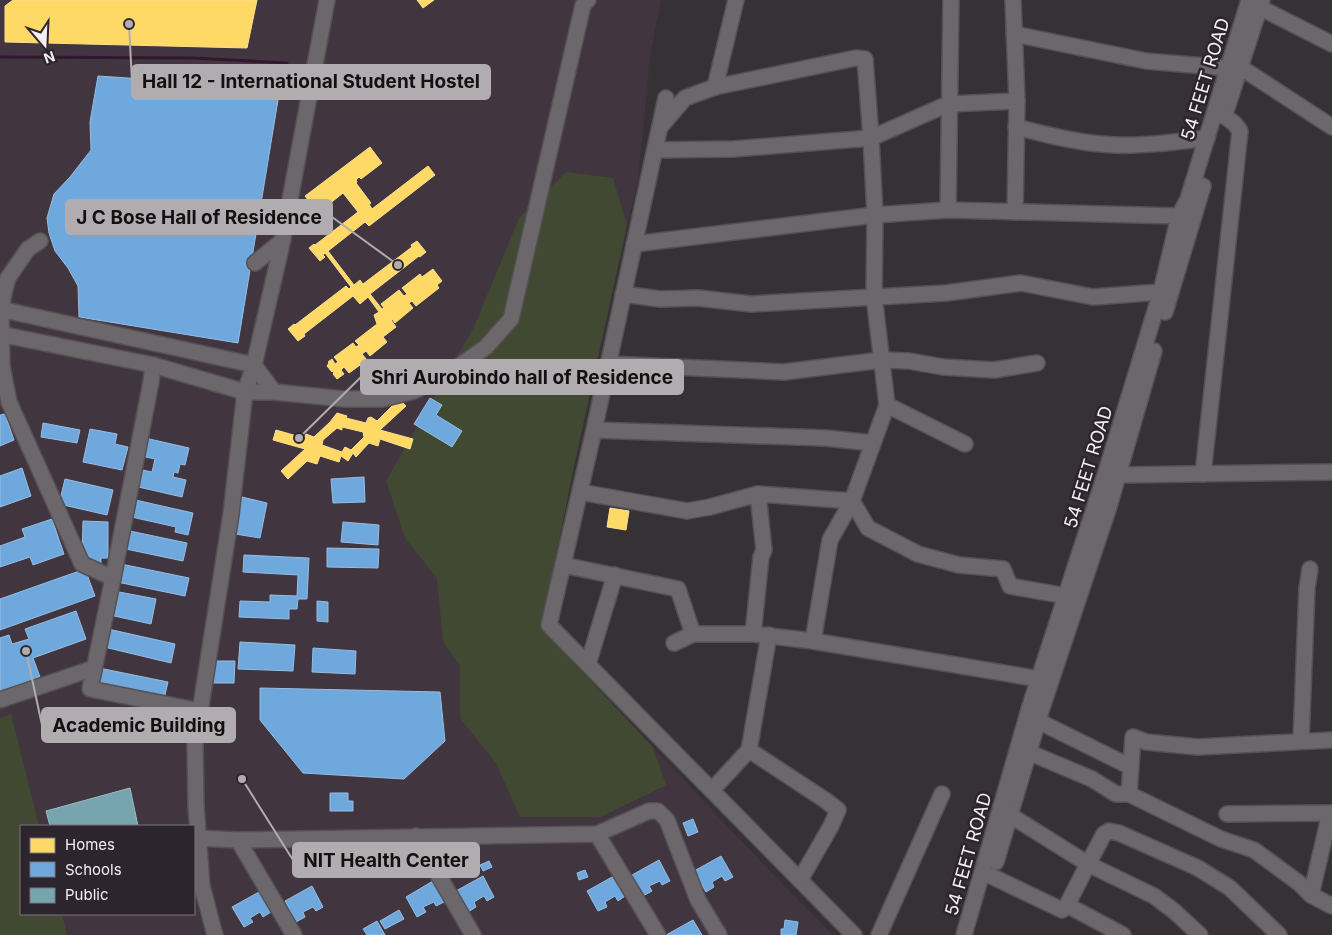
<svg xmlns="http://www.w3.org/2000/svg" width="1332" height="935" viewBox="0 0 1332 935" font-family="Inter,sans-serif">
  <style>
    .built { fill: #413540; fill-rule: evenodd }
    .green { fill: #424933 }
    .homes { fill: #ffd966; stroke: #fcdf90; fill-rule: evenodd }
    .schools { fill: #6fa8dc; stroke: #97bde3 }
    .public { fill: #76a5af; stroke: #9cbbc3 }
    .lines { fill: none; stroke-linecap: round; stroke-linejoin: round }
    .stream { stroke: #331732; stroke-width: 3 }
    .minor-casing { stroke: #545054; stroke-width: 18 }
    .minor { stroke: #6b676b; stroke-width: 15 }
    .labels { text-anchor: middle; dominant-baseline: central; stroke-width: 5; stroke-linejoin: round; paint-order: stroke }
    .street-label { font-size: 18px; fill: #f4eef3; stroke: #2d252d }
    .leader { fill: none; stroke: #b1acb0; stroke-width: 2 }
    .callout-dot { fill: #b1acb0; stroke: #2d252d; stroke-width: 2 }
    .callout { fill: #b1acb0; stroke: #b1acb0; stroke-width: 2 }
    .callout-label { font-size: 19px; text-anchor: middle; font-weight: bold; fill: #111 }
  </style>
  <rect width="100%" height="100%" fill="#353135"/>
  <!-- built -->
  <path class="built" d="M0,0h661l-10,51 -13,128 -62,278 -35,171 51,59 61,60 121,128 59,60h-833zM21,826h173v88h-173z"/>
  <!-- green -->
  <g class="green">
    <path d="M566,172l47,6 14,47 -51,232 -35,171 112,119 13,38 -65,32h-81l-24,-54 -36,-45v-52l-17,-24 -6,-64 -32,-40 -19,-57 88,-154 45,-109z"/>
    <path d="M11,714l28,112h-18v88h41l5,21h-67v-217z"/>
  </g>
  <!-- homes -->
  <g class="homes">
    <path d="M13,0h244l-10,48 -242,-6v-36z"/>
    <path d="M417,0h17l-11,8z"/>
    <path d="M370,147l12,16 -21,16 -2,-2 -3,3 1,2 -1,1 15,20 -2,1 3,5 56,-43 7,9 -66,51 -4,-4 -37,29 26,34 6,-5 3,4 49,-37 -1,-2 6,-4 9,11 -6,5 -1,-1 -49,38 12,15 2,-1 -3,-4 18,-14 5,6 3,-2 -5,-6 18,-14 2,3 11,-8 9,12 -5,4 2,3 -23,18 -4,-5 -3,2 4,5 -18,15 -3,-4 -1,1 5,7 -13,10 4,5 -17,14 -4,-5 -4,3 5,6 -18,13 -5,-6 -3,3 3,4 -7,5 -4,-5 1,-1 -1,-2 -1,1 -5,-6 2,-3 -1,-1 4,-3 3,5 3,-2 -4,-5 19,-14 3,4 3,-2 -4,-4 22,-17 -3,-9 5,-3 -11,-15 -8,7 -7,-8 -49,38 1,2 -7,5 -10,-12 6,-5 1,1 51,-39 3,3 2,-2 -26,-34 -2,2 2,2 -5,4 -11,-13 5,-4 1,1 43,-33 -15,-19 -25,20 -13,-17z"/>
    <path d="M399,399l7,7 -26,24 33,9 -3,10 -30,-10 -2,7 -9,-3 -13,14 -3,-4 -5,8 -7,-5 -2,6 -19,-6 -3,8 -10,-3 -19,18 -7,-8 24,-22 -32,-9 3,-10 28,8 2,-4 8,3 16,-15 7,-9 10,3 -1,2 20,5 2,-5 3,-1 6,4zM342,427l21,5 1,5 -13,13 -6,-3 -3,5 -20,-7 1,-5 14,-12 5,2z"/>
    <path d="M610,508l19,3 -3,19 -19,-3z"/>
  </g>
  <!-- schools -->
  <g class="schools">
    <path d="M98,76l182,12 -42,255 -159,-26 -1,-31 -10,-18 -13,-17 -6,-18 -2,-15 7,-24 16,-17 21,-27 -1,-28z"/>
    <path d="M430,398l12,7 -6,10 26,16 -10,16 -38,-23z"/>
    <path d="M5,414l9,26 -14,6v-31z"/>
    <path d="M43,423l37,7 -3,13 -36,-6z"/>
    <path d="M90,429l27,5 -2,10 13,3 -6,23 -39,-8z"/>
    <path d="M145,438l44,10 -4,17 -5,-1 -2,9 -4,-1 -1,5 13,3 -4,17 -48,-11 4,-17 14,3 3,-13 -14,-3z"/>
    <path d="M22,468l9,28 -31,11v-31z"/>
    <path d="M364,477l1,25 -32,1 -2,-24z"/>
    <path d="M65,479l48,11 -6,25 -48,-11z"/>
    <path d="M242,497l25,6 -7,35 -25,-4z"/>
    <path d="M131,499l62,14 -5,22 -13,-3 1,-5 -49,-11z"/>
    <path d="M52,519l12,35 -31,11 -3,-8 -30,10v-21l25,-9 -3,-8z"/>
    <path d="M83,521l25,1v36h-7v6h-9v-5l-10,-1z"/>
    <path d="M343,522l36,3 -1,20 -37,-3z"/>
    <path d="M125,530l62,13 -4,18 -62,-13z"/>
    <path d="M327,548l52,1 -1,19 -51,-1z"/>
    <path d="M244,555l65,3 -2,41h-9l-1,10h-8v10l-50,-2 1,-16 30,1v-7l27,1 1,-21 -55,-3z"/>
    <path d="M121,564l68,14 -4,18 -68,-14z"/>
    <path d="M85,569l10,27 -95,34v-31z"/>
    <path d="M119,592l37,7 -5,25 -37,-8z"/>
    <path d="M317,601l11,1v20l-11,-1z"/>
    <path d="M76,611l10,28 -53,19 7,19 -40,14v-53l9,-3 3,9 17,-5 -4,-10z"/>
    <path d="M108,629l67,15 -4,19 -67,-16z"/>
    <path d="M240,642l55,3 -2,26 -55,-2z"/>
    <path d="M313,648l43,3 -1,23 -43,-2z"/>
    <path d="M209,661h26l-1,22h-26z"/>
    <path d="M99,668l69,14 -4,17 -68,-14z"/>
    <path d="M260,688l180,4 5,49 -41,38 -101,-6 -43,-53z"/>
    <path d="M330,793h18v8h5v10h-23z"/>
    <path d="M693,819l5,13 -10,4 -5,-13z"/>
    <path d="M721,856l12,21 -8,4 -3,-5 -10,6 2,5 -8,5 -12,-21z"/>
    <path d="M659,860l11,21 -8,4 -2,-4 -11,5 3,5 -9,5 -11,-21z"/>
    <path d="M489,861l3,6 -9,4 -3,-6z"/>
    <path d="M585,870l3,7 -9,3 -2,-7z"/>
    <path d="M483,876l11,21 -7,4 -3,-5 -10,6 2,5 -8,5 -12,-21z"/>
    <path d="M614,876l11,20 -7,5 -3,-5 -10,6 2,5 -9,4 -11,-20z"/>
    <path d="M433,881l11,21 -8,4 -2,-4 -11,5 3,5 -9,5 -11,-20z"/>
    <path d="M312,886l11,21 -7,4 -3,-4 -10,5 2,5 -9,5 -11,-21z"/>
    <path d="M259,892l12,20 -8,5 -3,-5 -10,6 3,4 -9,5 -12,-20z"/>
    <path d="M399,910l5,9 -19,10 -5,-8z"/>
    <path d="M693,920l9,15h-36z"/>
    <path d="M785,920l13,2 -2,13h-15v-6h3z"/>
    <path d="M377,921l8,14h-18l-4,-6z"/>
  </g>
  <!-- public -->
  <path class="public" d="M130,788l8,38h-88l-4,-15z"/>
  <g class="lines">
    <!-- stream -->
    <path class="stream" d="M0,57l193,1 94,5"/>
    <defs>
      <g id="minor">
        <path d="M1013,0l4,101 -2,111"/>
        <path d="M1251,7h8l73,37"/>
        <path d="M1014,34l132,27 82,7 12,-1 92,60"/>
        <path d="M715,87l21,-87"/>
        <path d="M666,98l-72,332 -45,195 305,310"/>
        <path d="M1225,114l37,-114"/>
        <path d="M661,126l24,-28 30,-11 141,-29 9,1 6,79 77,-34 69,-3"/>
        <path d="M1016,127c32,8 65,17 99,18 30,1 61,-3 92,-7"/>
        <path d="M655,150l78,-1 138,-11 4,77 -1,81 13,109 78,39"/>
        <path d="M948,210l3,-210"/>
        <path d="M40,241l-12,8 -20,29 -4,15 -3,16 1,57 7,36 73,162 31,14 -23,111 110,22"/>
        <path d="M634,244l241,-29 73,-5 231,6"/>
        <path d="M255,263l28,-23"/>
        <path d="M623,294l37,5 38,-1 53,6 195,-11 75,-10 72,14 68,-5"/>
        <path d="M0,309l254,56 20,27"/>
        <path d="M1165,312l38,-126"/>
        <path d="M0,334l153,31 92,27h29l71,7h37l32,-8 34,-17 38,-27 25,-28 72,-314 5,-5"/>
        <path d="M608,364l176,8 98,-12 27,1 34,6 51,3 43,-7"/>
        <path d="M594,430l231,8 48,5"/>
        <path d="M1110,470l8,5 214,-3"/>
        <path d="M1203,474l37,-343 -6,-8 -10,-7"/>
        <path d="M580,492l107,19 23,-4 48,-13 94,7 16,27 50,26 41,11 44,4 7,17 56,10"/>
        <path d="M563,565l115,24 15,45"/>
        <path d="M113,578l38,-196 2,-17"/>
        <path d="M753,634l8,-77 3,-7 -6,-56"/>
        <path d="M813,641l17,-101 22,-39 35,-96"/>
        <path d="M674,643l19,-9h60l60,7 226,38"/>
        <path d="M588,664l27,-89"/>
        <path d="M0,700l94,-32"/>
        <path d="M1038,721l93,46"/>
        <path d="M1301,741l6,-153 3,-19"/>
        <path d="M749,750l76,50 13,10 -7,16 -31,54"/>
        <path d="M1028,752l64,27 24,15h13"/>
        <path d="M712,790l37,-40 20,-115"/>
        <path d="M1330,813l-19,82 21,11"/>
        <path d="M1227,814l105,-1"/>
        <path d="M597,834l61,101"/>
        <path d="M416,836l57,99"/>
        <path d="M198,838l40,2 359,-6 52,-23h9l9,9 31,80 21,35"/>
        <path d="M238,840l56,95"/>
        <path d="M996,862l45,-151 67,-201 46,-159"/>
        <path d="M991,876l71,34 5,-5 21,-41 -78,-49"/>
        <path d="M1311,895l-12,-12 -45,-33 -33,-11 -92,-45 4,-57 13,5 52,5 134,-7"/>
        <path d="M1067,905l56,30"/>
        <path d="M215,935l-13,-49 -6,-80 -1,-62 36,-230 14,-122 9,-27 27,-117 46,-248"/>
        <path d="M879,935l63,-141"/>
        <path d="M964,935l66,-229 77,-237 54,-177 18,-76 9,-17 61,-199"/>
        <path d="M1200,935l-26,-24 -20,-15 -66,-32 16,-30 5,-3 10,2 79,35 32,20 49,47"/>
      </g>
    </defs>
    <!-- minor casing -->
    <use href="#minor" class="minor-casing"/>
    <!-- minor -->
    <use href="#minor" class="minor"/>
  </g>
  <g class="labels">
    <!-- street labels -->
    <g class="street-label">
      <text transform="translate(1205 79) rotate(-73)">54 FEET ROAD</text>
      <text transform="translate(1088 467) rotate(-73)">54 FEET ROAD</text>
      <text transform="translate(968 854) rotate(-74)">54 FEET ROAD</text>
    </g>
  </g>
  <!-- callouts -->
  <path class="leader" d="M129 24L132 82M398 265L332 217M299 438L361 377M26 651L42 725M242 779L293 860"/>
  <g class="callout-dot">
    <circle cx="129" cy="24" r="5"/>
    <circle cx="398" cy="265" r="5"/>
    <circle cx="299" cy="438" r="5"/>
    <circle cx="26" cy="651" r="5"/>
    <circle cx="242" cy="779" r="5"/>
  </g>
  <g class="callout">
    <rect x="132" y="65" width="358" height="34" rx="5"/>
    <rect x="66" y="200" width="266" height="34" rx="5"/>
    <rect x="361" y="360" width="322" height="34" rx="5"/>
    <rect x="42" y="708" width="193" height="34" rx="5"/>
    <rect x="293" y="843" width="186" height="34" rx="5"/>
  </g>
  <g class="callout-label">
    <text x="311" y="88">Hall 12 - International Student Hostel</text>
    <text x="199" y="224">J C Bose Hall of Residence</text>
    <text x="522" y="384">Shri Aurobindo hall of Residence</text>
    <text x="139" y="732">Academic Building</text>
    <text x="386" y="867">NIT Health Center</text>
  </g>
  <!-- legend -->
  <rect x="20" y="825" width="175" height="90" fill="#2d252d" stroke="#7d757c"/>
  <rect x="30" y="838" width="25" height="15" fill="#ffd966" stroke="#7d757c"/>
  <text x="65" y="850" font-size="15" fill="#f4eef3">Homes</text>
  <rect x="30" y="862" width="25" height="15" fill="#6fa8dc" stroke="#7d757c"/>
  <text x="65" y="875" font-size="15" fill="#f4eef3">Schools</text>
  <rect x="30" y="888" width="25" height="15" fill="#76a5af" stroke="#7d757c"/>
  <text x="65" y="900" font-size="15" fill="#f4eef3">Public</text>
  <!-- north arrow -->
  <g transform="translate(45 45) rotate(161)" stroke="#2d252d" stroke-width="4" paint-order="stroke">
  <path d="M0-4L9 19L0 12L-9 19Z" fill="#f4eef3"/>
  <text y="-8" font-size="14" font-weight="bold" text-anchor="middle" fill="#f4eef3">N</text>
  </g>
</svg>
